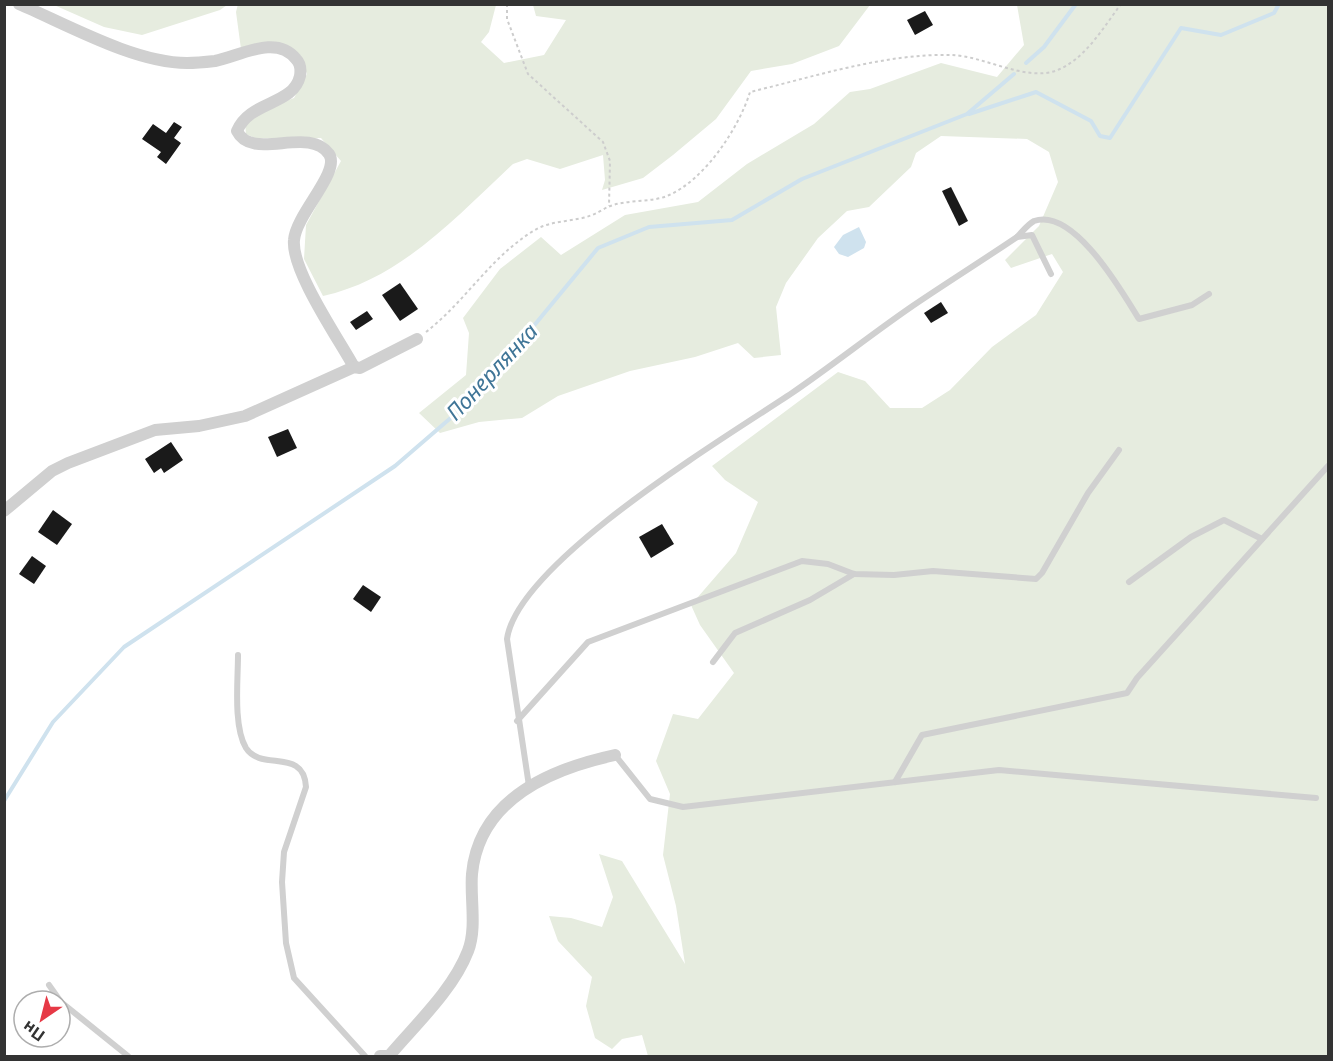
<svg xmlns="http://www.w3.org/2000/svg" width="1333" height="1061" viewBox="0 0 1333 1061" font-family="'Noto Sans',sans-serif">
  <style>
    .green { fill: #e6ecdf }
    .water { fill: #cfe2ee }
    .lines { fill: none; stroke-linecap: round; stroke-linejoin: round }
    .stream { stroke: #cfe2ee; stroke-width: 4 }
    .building { fill: #1a1a1a }
    .path { stroke: #cdcdcd; stroke-width: 2; stroke-dasharray: 3 3; stroke-linecap: butt }
    .service { stroke: #d0d0d0; stroke-width: 6 }
    .minor { stroke: #d0d0d0; stroke-width: 12 }
    .labels { text-anchor: middle; dominant-baseline: central; stroke-width: 6; stroke-linejoin: round; paint-order: stroke }
    .water-label { font-size: 22px; font-style: italic; fill: #3f7597; stroke: #fff }
  </style>
  <rect width="100%" height="100%" fill="#fff"/>
  <!-- green -->
  <g class="green">
    <path d="M238,4l258,1 -7,27 -8,10 23,21 40,-8 22,-35 -30,-4 -3,-11h337l-31,41 -47,18 -41,7 -35,48 -43,36 -30,23 -41,12 3,-10 -2,-25 -43,14 -33,-10 -14,5c-56,52 -112,115 -190,132l-19,-37 2,-34 35,-64 -20,-23h-66l-9,-4 -1,-11 12,-11 37,-14 13,-24 -8,-19 -58,-6 -5,-37z"/>
    <path d="M54,5l173,-1v1l-7,5 -78,25 -38,-8z"/>
    <path d="M1017,5h311v1051h-680l-6,-21 -20,4 -10,10 -17,-11 -9,-32 6,-29 -34,-36 -9,-25 22,2 31,9 11,-30 -14,-43 23,7 63,103 -9,-58 -13,-51 7,-61 -14,-33 17,-47 25,5 36,-46 -34,-48 -9,-20 45,-52 22,-51 -33,-22 -13,-14 126,-94 27,9 25,27h32l28,-18 42,-43 44,-32 27,-43 -11,-18 -41,14 -6,-8 34,-34 19,-44 -9,-30 -22,-13 -86,-3 -25,17 -5,14 -42,40 -22,4 -29,27 -32,45 -10,24 5,48 -27,3 -16,-15 -43,14 -65,14 -72,25 -36,22 -43,4 -39,11 -21,-20 47,-38 3,-42 -6,-15 37,-49 41,-32 20,18 64,-40 73,-13 49,-38 67,-40 36,-32 20,-3 71,-26 56,14 27,-32z"/>
  </g>
  <!-- water -->
  <path class="water" d="M859,227l7,15 -2,6 -16,9 -9,-3 -5,-7 9,-12z"/>
  <g class="lines">
    <!-- stream -->
    <g class="stream">
      <path d="M1026,63l18,-16 32,-43"/>
      <path d="M969,114l67,-22 55,29 9,15 10,2 71,-110 40,7 53,-22 5,-9"/>
      <path d="M4,801l49,-79 71,-75 271,-181 80,-69 123,-149 51,-21 83,-7 70,-41 165,-65 47,-40"/>
    </g>
  </g>
  <!-- building -->
  <g class="building">
    <path d="M925,11l8,14 -18,10 -8,-15z"/>
    <path d="M174,122l8,5 -8,11 7,5 -15,21 -9,-7 4,-5 -19,-13 11,-15 13,9z"/>
    <path d="M951,187l17,34 -9,5 -17,-35z"/>
    <path d="M400,283l18,26 -18,12 -18,-26z"/>
    <path d="M941,302l7,11 -17,10 -7,-10z"/>
    <path d="M367,311l6,8 -17,11 -6,-8z"/>
    <path d="M288,429l9,19 -20,9 -9,-20z"/>
    <path d="M171,442l12,18 -19,13 -3,-5 -7,5 -9,-14z"/>
    <path d="M53,510l19,14 -15,21 -19,-13z"/>
    <path d="M662,524l12,20 -23,14 -12,-21z"/>
    <path d="M32,556l14,10 -12,18 -15,-10z"/>
    <path d="M363,585l18,12 -10,15 -18,-13z"/>
  </g>
  <g class="lines">
    <!-- path -->
    <g class="path">
      <path d="M507,4v15l21,55 75,68 7,19 -1,45"/>
      <path d="M426,332c40,-31 65,-76 109,-102 16,-10 40,-8 57,-15 6,-2 11,-6 16,-8 18,-8 41,-4 59,-11 37,-15 72,-68 83,-104 63,-15 136,-39 202,-37 31,1 73,26 103,16 29,-10 48,-43 66,-67"/>
    </g>
    <!-- service -->
    <g class="service">
      <path d="M1017,237c5,-5 11,-13 17,-16 40,-14 88,71 105,98l53,-14 17,-11"/>
      <path d="M1129,582l62,-45 33,-17 38,19"/>
      <path d="M238,655c0,25 -5,71 8,93 15,24 58,-1 60,39l-22,65 -2,30 4,61 8,35 71,78"/>
      <path d="M713,662l22,-29 75,-33 44,-26"/>
      <path d="M517,721l71,-79 214,-81 26,3 26,10 40,1 39,-4 103,8 6,-6 46,-80 31,-43"/>
      <path d="M615,755l35,44 33,8 316,-37 317,28"/>
      <path d="M895,782l27,-47 205,-42 10,-15 191,-212"/>
      <path d="M529,786l-22,-147c11,-77 219,-202 285,-246 41,-28 81,-60 122,-88 34,-23 69,-45 103,-68l15,-2 19,39"/>
      <path d="M49,985l12,17 67,54"/>
    </g>
    <!-- minor -->
    <g class="minor">
      <path d="M19,4c49,21 116,59 168,59 9,0 19,-1 28,-2 25,-5 61,-27 81,-2 4,4 5,11 4,17 -7,30 -50,24 -63,55 15,31 72,-6 92,23 12,18 -33,60 -35,86 -3,30 44,98 60,127"/>
      <path d="M4,511l48,-40 16,-8 87,-33 44,-4 46,-10 109,-49 6,1 57,-29"/>
      <path d="M380,1056h9c27,-32 64,-66 79,-105 9,-23 2,-53 4,-77 7,-74 78,-105 143,-119"/>
    </g>
  </g>
  <g class="labels">
    <!-- water labels -->
    <g class="water-label">
      <text transform="translate(491 371) rotate(-47)">Понерлянка</text>
    </g>
  </g>
  <!-- border -->
  <rect width="1333" height="1061" fill="none" stroke="#333333" stroke-width="12"/>
  <!-- north arrow -->
  <g transform="translate(42 1019) rotate(215)"><circle r="28" fill="#ffffff" stroke="#adadad" stroke-width="1.5"/>
  <path d="M0-4.5L10 22L0 15L-10 22Z" fill="#e63946"/>
  <text y="-9" font-size="16" font-weight="bold" text-anchor="middle" fill="#333333">Пн</text>
  </g>
</svg>
